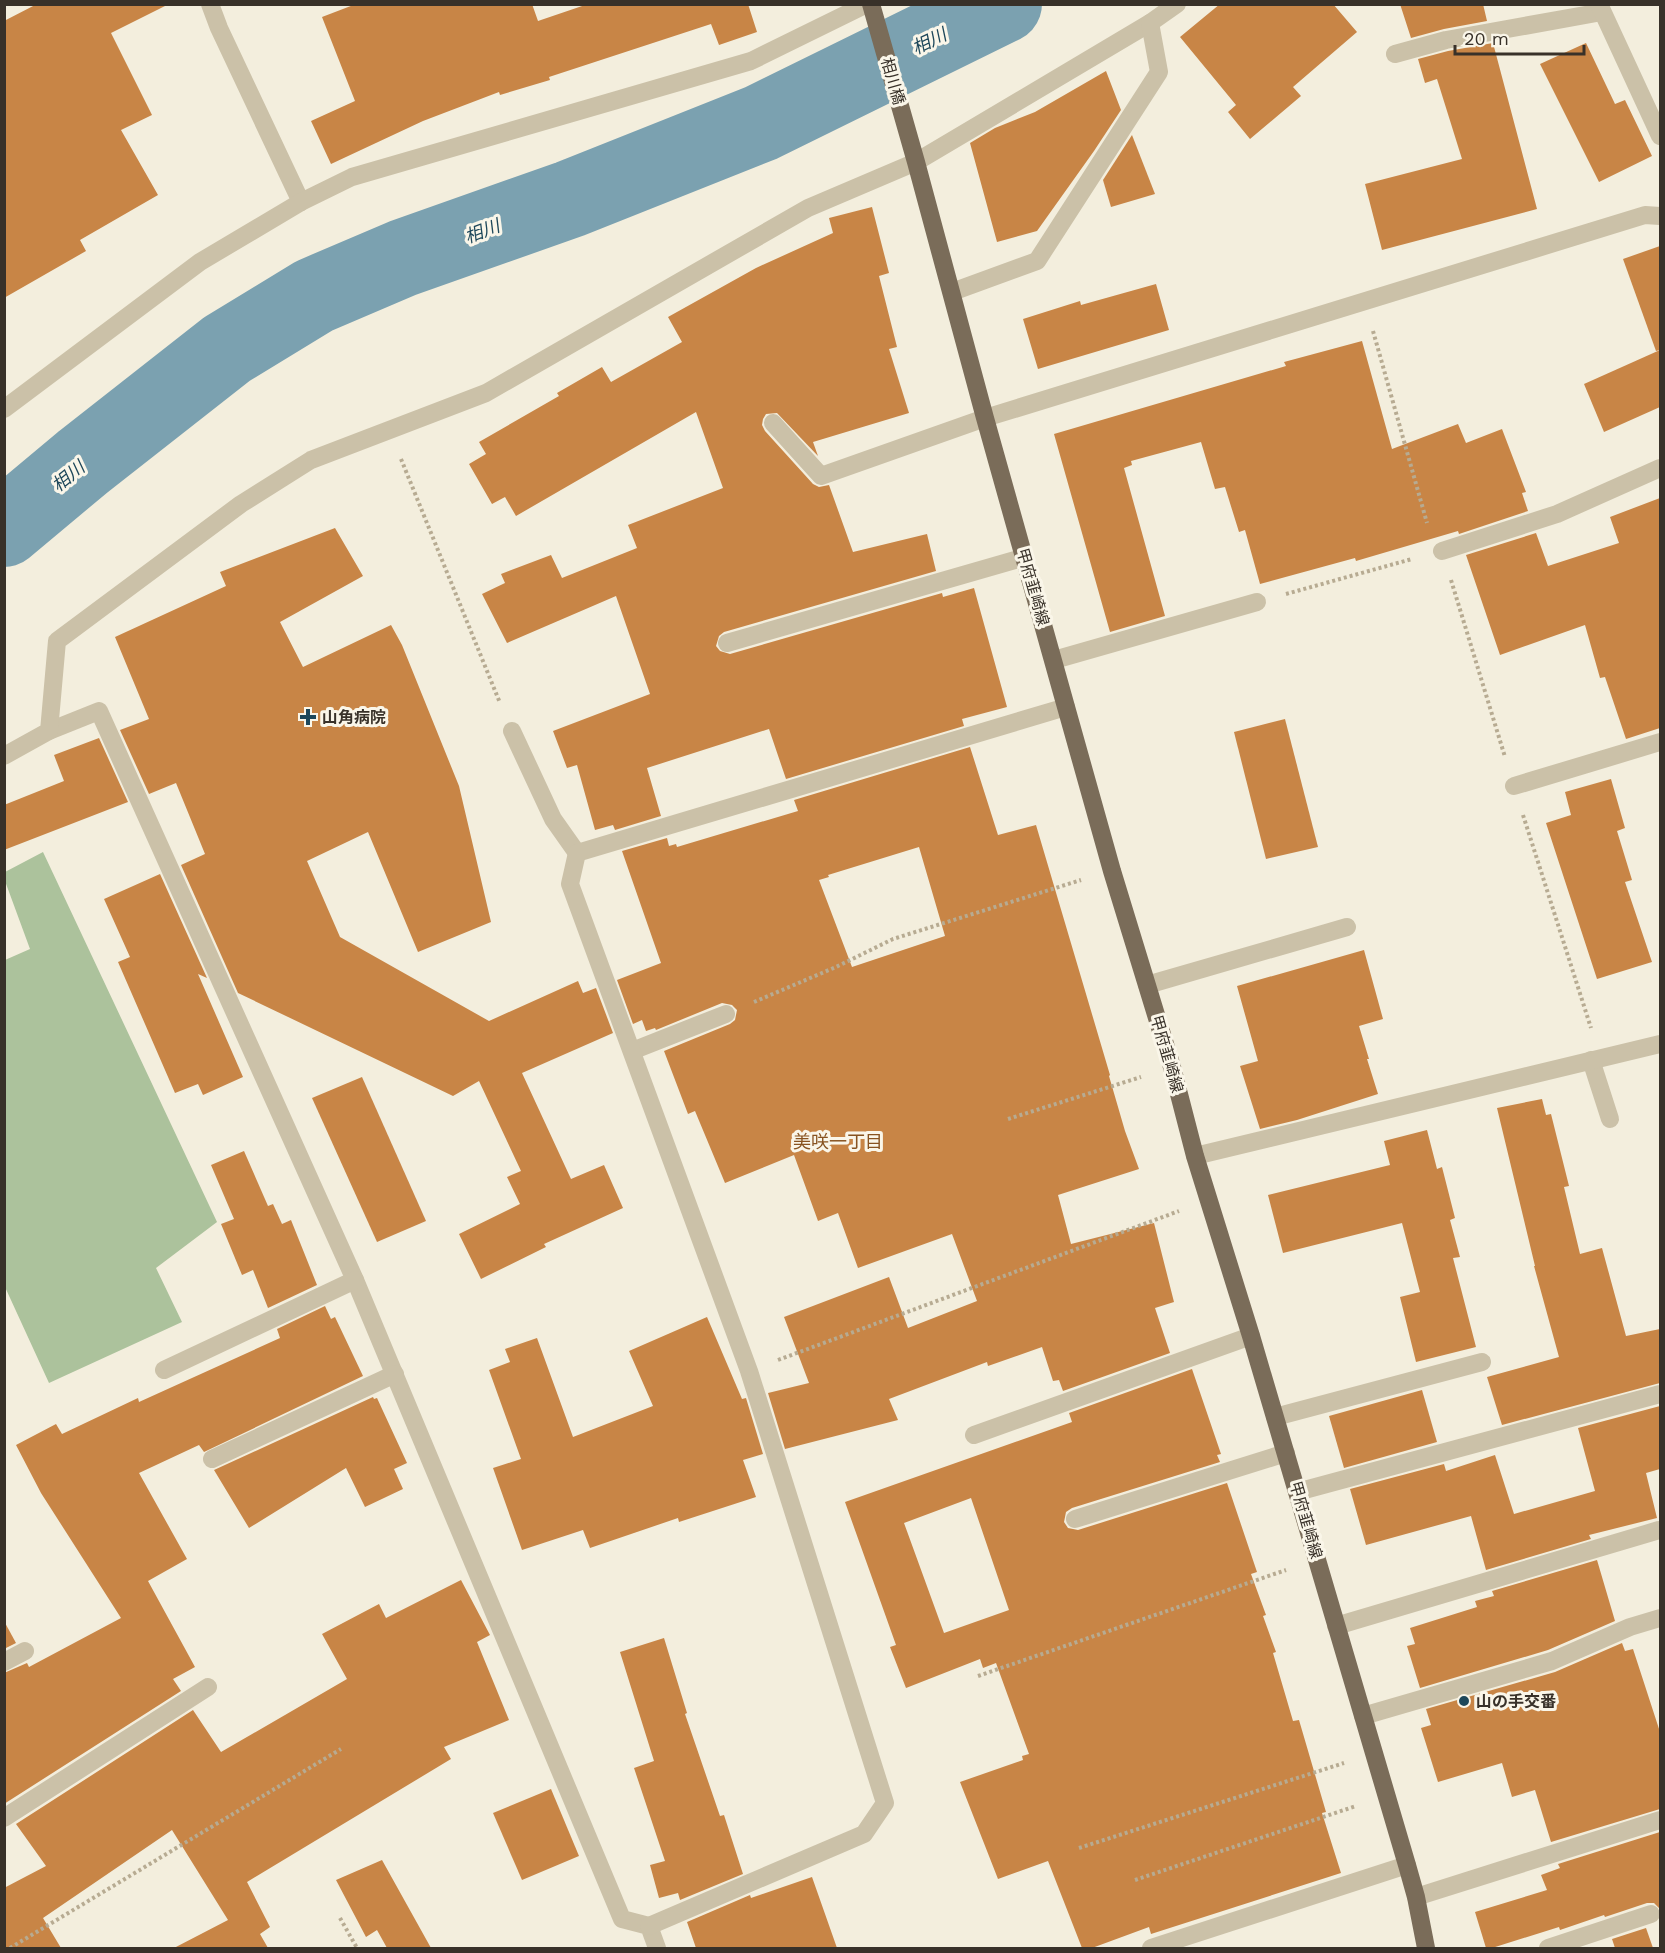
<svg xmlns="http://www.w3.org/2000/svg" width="1665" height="1953" viewBox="0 0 1665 1953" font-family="'Work Sans','Noto Sans JP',sans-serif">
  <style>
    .green { fill: #acc29c }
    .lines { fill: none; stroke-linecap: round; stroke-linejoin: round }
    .river { stroke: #7ba1b0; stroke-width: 78 }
    .building { fill: #c88546; fill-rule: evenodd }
    .path { stroke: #b7ab92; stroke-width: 4; stroke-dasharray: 3 3; stroke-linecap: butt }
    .lane { stroke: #cbc1a8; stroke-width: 18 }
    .street { stroke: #cbc1a8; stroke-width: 18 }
    .primary { stroke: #7a6c59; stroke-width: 18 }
    .poi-dot { fill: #1d475a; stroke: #faf6e9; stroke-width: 2 }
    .labels { text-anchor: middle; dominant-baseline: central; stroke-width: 6; stroke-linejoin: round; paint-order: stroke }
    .street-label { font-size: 16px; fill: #383129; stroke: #faf6e9 }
    .poi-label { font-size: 16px; font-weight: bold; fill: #383129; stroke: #faf6e9; text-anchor: start }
    .water-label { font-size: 18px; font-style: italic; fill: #1d475a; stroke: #faf6e9 }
    .neighbourhood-label { font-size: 18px; fill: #885320; stroke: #faf6e9 }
  </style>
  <rect width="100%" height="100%" fill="#f3eedd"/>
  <!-- green -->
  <path class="green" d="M43,852l174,370 -61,46 26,54 -133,61 -44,-96v-327l25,-11 -25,-68v-9z"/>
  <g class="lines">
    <!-- river -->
    <path class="river" d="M4,528l79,-66 144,-113 87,-53 89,-38 167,-59 191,-76 242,-119"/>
  </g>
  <!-- building -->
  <g class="building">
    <path d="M37,4h132l-58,29 41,82 -31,15 37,65 -78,45 6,11 -82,47v-277z"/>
    <path d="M356,4h176l6,17 50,-17h160l9,28 -38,13 -8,-21 -162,53 1,3 -50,15 -1,-3 -76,29 -92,43 -20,-43 44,-20 -33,-84z"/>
    <path d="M1220,4h113l24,28 -64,55 8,9 -51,43 -22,-27 8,-7 -56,-68z"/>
    <path d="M1400,4h83l4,17 -43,8 -33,9z"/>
    <path d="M1493,43l44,166 -155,41 -17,-66 97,-25 -25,-80 -12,4 -7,-24 30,-8z"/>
    <path d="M1586,43l29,61 10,-4 27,56 -53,26 -59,-118z"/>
    <path d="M1106,71l15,39 -27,41 -57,80 -40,11 -27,-99 25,-15 40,-16z"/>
    <path d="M1132,135l23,59 -44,13 -8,-27z"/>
    <path d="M872,207l17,66 -10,3 18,71 -8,2 20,64 -96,29 5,14 -41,-43 -11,1 -3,5 -1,6 3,6 48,53 6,3 10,-2 24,67 74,-18 9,37 -212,61 -5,4 -3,10 4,5 10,3 212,-61 1,4 31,-9 33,119 -45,12 2,7 -178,53 -17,-50 -122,39 14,48 -46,14 -2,-5 -18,5 -18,-65 -10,3 -14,-37 97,-37 -34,-98 -109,47 -25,-49 23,-11 -4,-9 50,-19 11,23 75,-30 -9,-23 95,-37 -27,-76 -180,104 -11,-19 -13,7 -23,-40 17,-10 -7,-12 80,-46 -2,-3 45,-26 9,15 71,-40 -14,-25 88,-49 77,-35 -4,-15z"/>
    <path d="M1660,246v104l-4,1 -33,-92z"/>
    <path d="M1156,284l13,46 -131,39 -15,-50 57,-18 1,4z"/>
    <path d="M1362,341l30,108 66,-25 8,19 36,-14 24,63 -4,1 6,18 -69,23 -1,-3 -102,30 -1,-3 -95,26 -15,-54 -6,2 -14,-45 -10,2 -14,-47 -70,19 1,4 -8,3 41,148 -55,16 -56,-198 232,-68 -2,-4z"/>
    <path d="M1660,350v57l-56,25 -20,-48z"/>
    <path d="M1660,498v230l-34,11 -21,-62 -5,1 -15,-53 -85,30 -34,-100 70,-22 12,33 71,-23 -9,-26z"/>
    <path d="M335,528l28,48 -83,46 23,45 88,-42 11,20 57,141 32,136 -73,30 -50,-120 -61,29 33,76 149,84 89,-40 5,12 13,-5 17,45 -91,40 49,106 33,-14 19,43 -79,36 2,3 -65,32 -22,-45 61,-30 -13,-27 14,-6 -42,-90 -26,15 -215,-103 -57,-128 24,-11 -29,-71 -27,11 -29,-64 29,-11 -34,-82 111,-51 -6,-14z"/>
    <path d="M1285,719l33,128 -52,12 -32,-127z"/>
    <path d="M99,738l29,64 -124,48v-45l60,-24 -10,-26z"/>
    <path d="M970,747l28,88 38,-10 74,250 -1,1 16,55 14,38 -81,26 13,49 83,-21 20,79 -19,6 15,45 -107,38 -4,-11 -6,1 -11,-34 -54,19 -1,-4 -98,37 9,21 -113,29 -17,-56 41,-10 -25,-66 105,-40 19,51 69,-27 -25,-67 -94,34 -20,-55 -20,8 -24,-66 -69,28 -30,-72 -7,3 -24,-63 66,-27 5,-4 2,-10 -5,-5 -10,-2 -66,27 -1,-2 -9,3 -4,-11 -9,4 -16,-44 44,-17 -39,-112 45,-13 2,8 7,-2 1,3 121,-36 -4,-11zM919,847l26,89 -93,31 -33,-87 10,-3 -1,-2z"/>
    <path d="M1611,779l14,49 -8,3 15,49 -7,2 27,80 -55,17 -51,-156 25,-8 -6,-23z"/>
    <path d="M160,874l47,104 -9,-4 45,103 -40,18 -5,-11 -23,9 -57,-131 12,-5 -26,-58z"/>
    <path d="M1364,950l19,69 -24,7 10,33h-2l11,35 -81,26 -37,9 -20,-63 18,-5 -21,-75z"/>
    <path d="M362,1077l64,144 -49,21 -65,-144z"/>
    <path d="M1542,1099l4,16 5,-1 18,72 -5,1 16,67 22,-6 24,88 34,-7v54l-158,42 -15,-48 72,-20 -25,-91h1l-38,-158z"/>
    <path d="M1427,1130l10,39 5,-2 13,51 -5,2 10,37 -7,1 23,89 -60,15 -16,-65 20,-5 -18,-69 -119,30 -15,-58 122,-30 -6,-24z"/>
    <path d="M244,1151l24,55 5,-2 9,20 9,-4 26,65 -49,23 -15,-38 -11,5 -21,-51 13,-5 -23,-54z"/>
    <path d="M325,1306l6,13 4,-2 28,59 -159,76 -5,-7 -60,28 48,86 -39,22 47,86 -22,12 8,12 -177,113v-131l23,-10 2,4 92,-49 -80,-125 -25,-48 40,-21 6,10 76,-36 1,4 141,-64 -3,-9z"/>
    <path d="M707,1317l35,82 4,-1 17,56 -20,6 13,37 -77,25 -1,-4 -88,30 -7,-18 -61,20 -29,-82 28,-9 -32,-89 21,-8 -5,-13 32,-11 36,99 80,-31 -24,-55z"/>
    <path d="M1192,1369l29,85 -4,1 3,7 -148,46 -6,4 -2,10 4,6 10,2 149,-47 30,89 -6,2 15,41 -3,1 13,36 -3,1 20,68 6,-1 27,92 -4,1 19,60 -190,61 -2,-7 -57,21h-10l-34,-87 -50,18 -38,-97 63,-22 -1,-4 7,-2 -33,-91 -13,5 -3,-9 -74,29 -16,-41 6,-2 -51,-143 227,-80 -3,-9zM971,1498l38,112 -65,23 -40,-110z"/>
    <path d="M1422,1390l15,52 -93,26 -15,-52z"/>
    <path d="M373,1397l1,2 3,-1 30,65 -13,6 9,20 -38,18 -19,-39 -97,60 -35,-58z"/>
    <path d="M1660,1406v63l-14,4 11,45 -68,17 2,4 -105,31 -15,-54 -105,29 -16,-56 94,-25 2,7 49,-16 19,59 81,-23 -17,-63z"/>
    <path d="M1597,1560l18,61 -67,29 -128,38 -13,-42 8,-2 -5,-16 67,-21 -2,-6 19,-5 -2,-5z"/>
    <path d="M461,1580l29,55 -13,7 32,78 -65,27 7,12 -204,123 23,45 -10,7 8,14h-94l54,-28 -56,-90 -129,88 18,30h-57v-60l42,-22 -30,-42 177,-114 28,42 126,-73 -25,-45 57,-30 7,14z"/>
    <path d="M4,1621l12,22 -12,6z"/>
    <path d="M664,1638l23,75 -2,1 35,102 4,-1 19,59 -63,26 -2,-7 -19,5 -9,-33 15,-4 -31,-93 20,-7 -34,-109z"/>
    <path d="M1622,1643l3,8 8,-2 27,83v77l-109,33 -16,-52 -23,7 -10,-34 -64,19 -17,-54 10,-3 -5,-16 129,-37z"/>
    <path d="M551,1789l28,67 -57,24 -29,-67z"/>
    <path d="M1660,1832v77l-6,-6h-7l-42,14 -1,-2 -44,15 -1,-3 -67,21h-6l-11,-36 72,-22 -6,-15 19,-7 -2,-4z"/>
    <path d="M382,1860l49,88h-44l-10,-18 -11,7 -30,-57z"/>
    <path d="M812,1877l25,71h-141l-9,-26 63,-27 1,3z"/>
    <path d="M1646,1928l7,20h-38l-3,-9z"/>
  </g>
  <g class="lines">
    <!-- path -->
    <g class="path">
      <path d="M1373,331l54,192"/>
      <path d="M401,459l99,244"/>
      <path d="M1451,580l54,177"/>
      <path d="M1286,594l126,-35"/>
      <path d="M1523,815l68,213"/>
      <path d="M754,1002l82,-35 57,-28 188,-59"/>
      <path d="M1008,1119l133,-42"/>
      <path d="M778,1360l401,-149"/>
      <path d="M978,1676l308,-106"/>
      <path d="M1079,1848l265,-85"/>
      <path d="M1135,1880l221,-74"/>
      <path d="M340,1918l17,30"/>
      <path d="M10,1948l331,-199"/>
    </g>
    <!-- lane -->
    <g class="lane">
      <path d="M210,4l9,24 82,174"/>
      <path d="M1395,54l51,-14 156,-28"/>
      <path d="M4,409l196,-147 101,-60 51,-25 399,-116 116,-57"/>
      <path d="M773,423l48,53 164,-58"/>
      <path d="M1442,551l115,-37 103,-46"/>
      <path d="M727,643l298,-86"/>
      <path d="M1054,660l203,-58"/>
      <path d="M49,731l50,-20 256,569 267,639 27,7 8,22"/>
      <path d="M512,731l41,88 24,34"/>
      <path d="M4,756l45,-25 8,-90 184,-137 70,-44 175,-67 322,-185 108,-46 234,-139"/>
      <path d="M1514,786l146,-44"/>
      <path d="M1147,985l200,-58"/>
      <path d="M632,1051l94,-37"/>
      <path d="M1591,1060l19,59"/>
      <path d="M1195,1156l465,-112"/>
      <path d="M164,1370l191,-90"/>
      <path d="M1275,1417l207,-55"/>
      <path d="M974,1435l277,-99"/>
      <path d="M212,1459l183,-85"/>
      <path d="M1297,1492l363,-98"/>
      <path d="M1075,1519l211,-66"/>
      <path d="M1336,1626l323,-96"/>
      <path d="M4,1662l21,-11"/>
      <path d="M1363,1716l189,-55 78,-34 30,-9"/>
      <path d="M4,1818l204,-131"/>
      <path d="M1416,1897l244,-77"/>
      <path d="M649,1926l215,-92 21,-31 -136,-432 -179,-487 7,-31 489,-146"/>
      <path d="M1151,1948l256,-83"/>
      <path d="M1548,1948l103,-34"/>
    </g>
    <!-- street -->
    <g class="street">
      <path d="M1599,4l61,132"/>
      <path d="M952,292l85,-31 122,-189 -9,-49 27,-19"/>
      <path d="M985,418l660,-203 15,1"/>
    </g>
    <!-- primary -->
    <path class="primary" d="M871,4l45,158 69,256 127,453 60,196 23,89 56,180 156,529 9,32 10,51"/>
  </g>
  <!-- markers -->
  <g class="poi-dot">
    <path d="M305 708h6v6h6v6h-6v6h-6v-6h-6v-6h6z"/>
    <circle cx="1464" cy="1701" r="6"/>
  </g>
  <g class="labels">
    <!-- street labels -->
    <g class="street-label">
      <text transform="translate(893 81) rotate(74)">相川橋</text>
      <text transform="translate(1033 587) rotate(74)">甲府韮崎線</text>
      <text transform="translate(1167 1054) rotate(74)">甲府韮崎線</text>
      <text transform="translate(1306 1520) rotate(74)">甲府韮崎線</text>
    </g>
    <!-- poi labels -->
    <g class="poi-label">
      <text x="322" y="717">山角病院</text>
      <text x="1476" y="1701">山の手交番</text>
    </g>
    <!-- water labels -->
    <g class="water-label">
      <text transform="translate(929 41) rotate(-26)">相川</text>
      <text transform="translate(482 231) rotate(-21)">相川</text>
      <text transform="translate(68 476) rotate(-39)">相川</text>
    </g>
    <!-- neighbourhood labels -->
    <g class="neighbourhood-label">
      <text x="838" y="1141">美咲一丁目</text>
    </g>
  </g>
  <!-- border -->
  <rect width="1665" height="1953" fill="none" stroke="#383129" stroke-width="12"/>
  <!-- scale -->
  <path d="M1455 45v9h129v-9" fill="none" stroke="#383129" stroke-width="3"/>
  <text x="1464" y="45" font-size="18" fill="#383129" stroke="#faf6e9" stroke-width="4.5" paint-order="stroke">20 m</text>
</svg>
